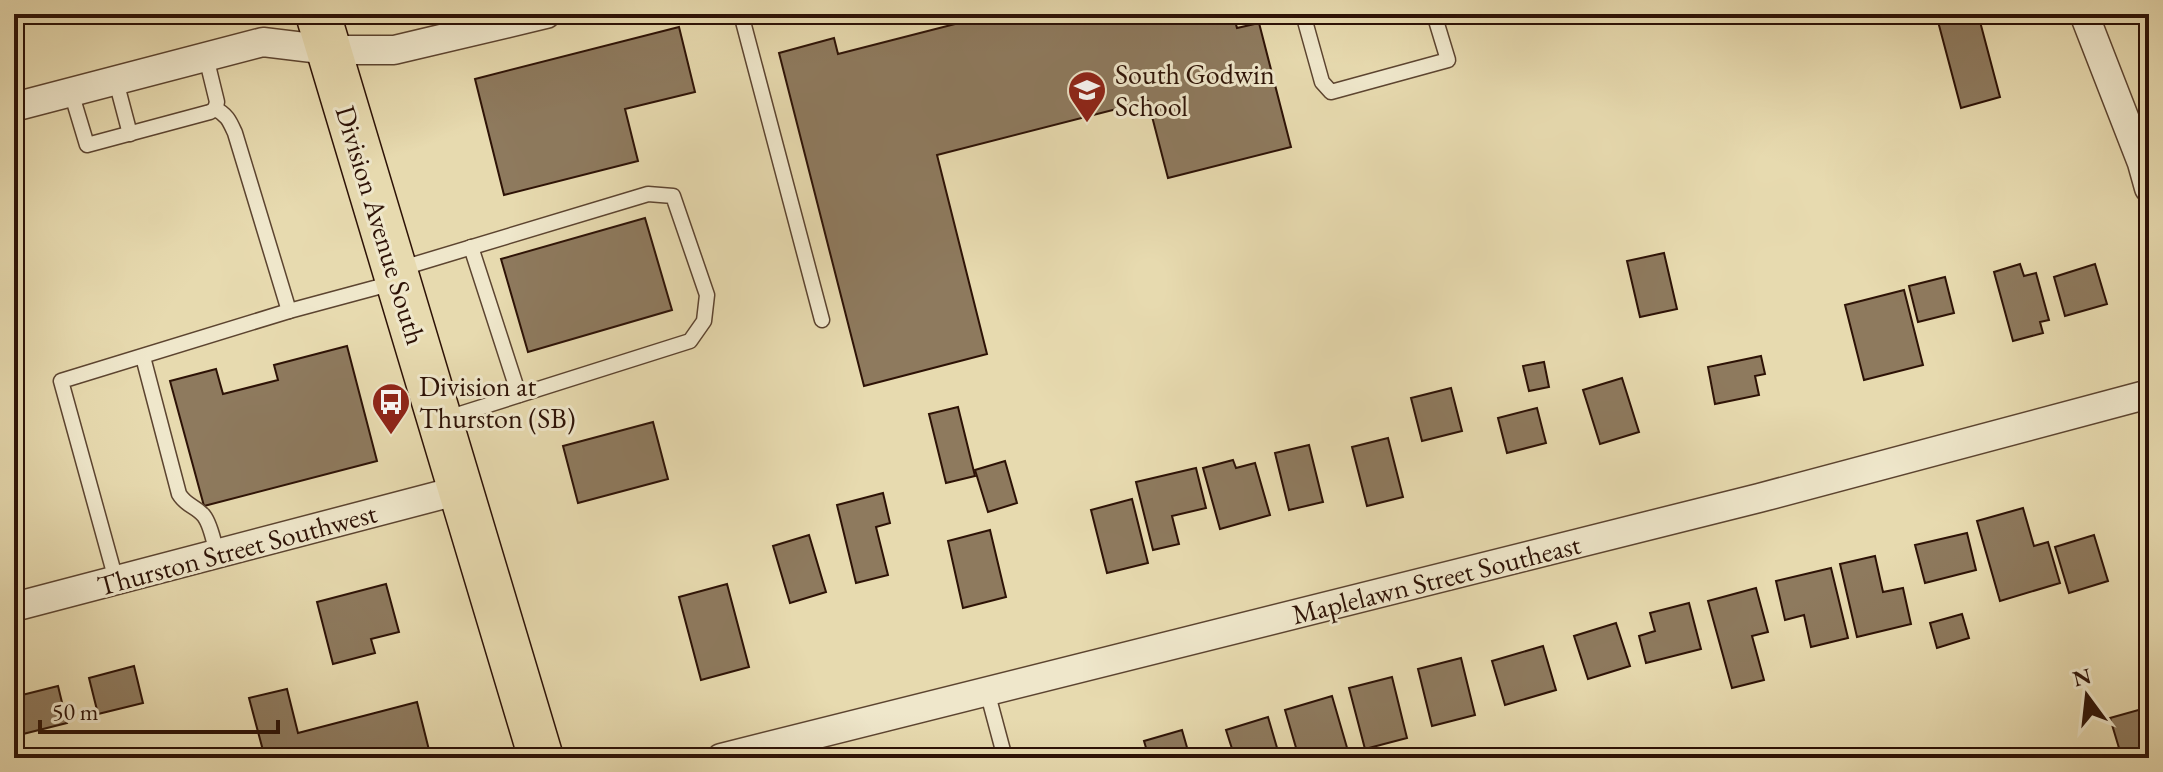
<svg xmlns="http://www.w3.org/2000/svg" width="2163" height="772" viewBox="0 0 2163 772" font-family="'EB Garamond',serif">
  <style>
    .building { fill: #8e7a5e; stroke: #2d1206; stroke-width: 2 }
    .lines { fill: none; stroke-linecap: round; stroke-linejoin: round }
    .lane-casing { stroke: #5c4430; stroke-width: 17 }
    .street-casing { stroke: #5c4430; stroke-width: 31 }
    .primary-casing { stroke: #2d1206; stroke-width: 47 }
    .lane { stroke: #efe7cb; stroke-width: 14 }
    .street { stroke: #efe7cb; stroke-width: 28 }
    .primary { stroke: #e7daaf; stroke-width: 44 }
    .labels { text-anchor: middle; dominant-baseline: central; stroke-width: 6; stroke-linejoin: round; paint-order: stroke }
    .poi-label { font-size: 28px; fill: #2d1206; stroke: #efe7cb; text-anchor: start }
    .street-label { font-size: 28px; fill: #2d1206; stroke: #efe7cb }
  </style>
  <rect width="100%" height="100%" fill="#e7daaf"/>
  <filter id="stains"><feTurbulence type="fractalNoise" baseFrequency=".0025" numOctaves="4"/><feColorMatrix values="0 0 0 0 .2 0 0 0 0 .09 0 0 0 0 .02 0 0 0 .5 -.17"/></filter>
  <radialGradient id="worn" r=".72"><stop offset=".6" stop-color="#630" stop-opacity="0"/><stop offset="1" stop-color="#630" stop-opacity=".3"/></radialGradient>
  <!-- building -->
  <g class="building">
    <path d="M994,14h239l4,14 22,-5 32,124 -123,31 -20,-77 -211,54 50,199 -123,32 -85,-333 55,-15 4,16z"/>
    <path d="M1936,14h42l22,83 -39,11z"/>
    <path d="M679,27l16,65 -70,17 13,52 -134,34 -29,-116z"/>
    <path d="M645,218l27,92 -144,42 -27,-93z"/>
    <path d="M1664,253l13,56 -37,8 -13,-56z"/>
    <path d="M2020,264l4,12 12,-3 13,47 -9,2 3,11 -30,8 -19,-69z"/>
    <path d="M2095,264l12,40 -42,12 -11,-39z"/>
    <path d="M1945,277l9,36 -36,9 -9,-36z"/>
    <path d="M1904,290l19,75 -59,15 -19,-75z"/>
    <path d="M347,346l30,115 -173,45 -34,-125 46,-12 7,25 55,-14 -4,-15z"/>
    <path d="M1761,356l4,18 -10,2 4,19 -44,9 -7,-37z"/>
    <path d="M1544,362l5,25 -20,4 -6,-25z"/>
    <path d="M1622,378l17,54 -39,12 -17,-54z"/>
    <path d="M1451,388l11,43 -40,10 -11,-43z"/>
    <path d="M958,407l17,69 -29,7 -17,-69z"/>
    <path d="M1537,408l9,35 -39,10 -9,-35z"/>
    <path d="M653,422l15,57 -90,24 -15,-57z"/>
    <path d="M1388,438l15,59 -36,9 -15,-59z"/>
    <path d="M1309,445l14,57 -34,8 -14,-57z"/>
    <path d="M1233,460l3,8 19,-5 15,52 -50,14 -17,-61z"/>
    <path d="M1005,461l12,42 -29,9 -13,-42z"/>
    <path d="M1196,468l10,40 -34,8 7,28 -26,6 -17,-68z"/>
    <path d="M883,493l7,30 -14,4 12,48 -32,8 -19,-78z"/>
    <path d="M1132,499l16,64 -41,10 -16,-63z"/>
    <path d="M2023,508l11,38 14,-4 12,41 -60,18 -23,-80z"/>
    <path d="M990,530l16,67 -43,11 -15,-67z"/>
    <path d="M1967,533l9,37 -51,13 -10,-38z"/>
    <path d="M809,535l17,57 -36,11 -17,-57z"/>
    <path d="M2094,535l14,46 -39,12 -14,-46z"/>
    <path d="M2149,540v30l-7,-28z"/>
    <path d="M1875,556l8,36 20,-4 8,36 -54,13 -17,-73z"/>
    <path d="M1831,568l17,70 -37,9 -7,-32 -19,5 -9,-39z"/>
    <path d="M386,584l13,48 -28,7 4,14 -42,11 -16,-62z"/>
    <path d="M727,584l22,83 -48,13 -22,-83z"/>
    <path d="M1756,588l12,44 -16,4 12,44 -32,8 -24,-87z"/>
    <path d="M1689,603l12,46 -55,14 -7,-27 16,-5 -5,-18z"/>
    <path d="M1962,614l7,24 -32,10 -7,-25z"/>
    <path d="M1616,623l14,43 -42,13 -14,-43z"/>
    <path d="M1543,646l13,44 -51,15 -13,-44z"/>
    <path d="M1461,658l14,57 -43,11 -14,-57z"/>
    <path d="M134,666l9,37 -45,11 -9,-36z"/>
    <path d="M1392,677l15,61 -42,11 -16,-61z"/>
    <path d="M58,686l9,37 -44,11 -9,-37z"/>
    <path d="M287,689l11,44 119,-31 14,56h-166l-16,-60z"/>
    <path d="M1332,696l18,62h-51l-14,-48z"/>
    <path d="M2149,707v47l-14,4h-13l-12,-40z"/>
    <path d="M1268,717l12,41h-45l-9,-28z"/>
    <path d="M1182,730l8,28h-41l-5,-17z"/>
  </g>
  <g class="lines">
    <defs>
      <g id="lane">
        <path d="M741,14l81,306"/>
        <path d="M1303,14l19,68 9,10 117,-32 -14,-46"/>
        <path d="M116,81l14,53"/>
        <path d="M71,92l16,53 123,-33 5,-3 2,-7 -11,-45"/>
        <path d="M215,109c12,5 15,13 20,24l54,178 104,-28"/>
        <path d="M471,247l48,148"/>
        <path d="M399,269l249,-75 25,2 34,99 -3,26 -14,20 -246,78"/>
        <path d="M143,357l36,137c7,12 17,12 25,22 7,9 10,27 13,38"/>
        <path d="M116,580l-55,-199 228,-70"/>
        <path d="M987,691l18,67"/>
      </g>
      <g id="street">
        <path d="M2084,14l58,149 7,25"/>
        <path d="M14,107l249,-65 66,8h65l152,-36"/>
        <path d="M14,607l446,-117"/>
        <path d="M721,758l1038,-260 390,-104"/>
      </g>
      <path id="primary" d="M318,14l223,744"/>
    </defs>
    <!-- lane casing -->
    <use href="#lane" class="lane-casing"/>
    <!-- street casing -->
    <use href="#street" class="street-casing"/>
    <!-- primary casing -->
    <use href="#primary" class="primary-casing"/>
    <!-- lane -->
    <use href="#lane" class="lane"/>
    <!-- street -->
    <use href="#street" class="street"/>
    <!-- primary -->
    <use href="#primary" class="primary"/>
  </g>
  <!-- icons -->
  <defs>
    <symbol id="school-pin" viewBox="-11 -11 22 30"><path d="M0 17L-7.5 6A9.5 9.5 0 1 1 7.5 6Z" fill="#8f2418" stroke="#efe7cb"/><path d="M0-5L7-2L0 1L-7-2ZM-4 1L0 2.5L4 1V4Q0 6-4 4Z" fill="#fff"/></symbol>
    <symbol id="bus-pin" viewBox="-11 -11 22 30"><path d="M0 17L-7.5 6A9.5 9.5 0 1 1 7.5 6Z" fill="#8f2418" stroke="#efe7cb"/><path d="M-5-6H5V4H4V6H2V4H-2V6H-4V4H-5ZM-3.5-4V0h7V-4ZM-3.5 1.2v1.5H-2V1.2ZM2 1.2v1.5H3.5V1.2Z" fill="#fff"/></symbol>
  </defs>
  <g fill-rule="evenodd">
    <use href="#school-pin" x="1065" y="68" width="44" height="60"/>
    <use href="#bus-pin" x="369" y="380" width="44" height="60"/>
  </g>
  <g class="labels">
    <!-- poi labels -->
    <g class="poi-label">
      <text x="1115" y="74">South Godwin<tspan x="1115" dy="32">School</tspan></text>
      <text x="419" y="386">Division at<tspan x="419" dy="32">Thurston (SB)</tspan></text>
    </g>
    <!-- street labels -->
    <g class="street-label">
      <text transform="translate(381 225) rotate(73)">Division Avenue South</text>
      <text transform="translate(237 549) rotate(-15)">Thurston Street Southwest</text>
      <text transform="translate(1436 579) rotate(-14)">Maplelawn Street Southeast</text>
    </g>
  </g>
  <!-- margin -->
  <rect width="2163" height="772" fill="none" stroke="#e7daaf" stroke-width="48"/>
  <rect x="16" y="16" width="2131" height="740" fill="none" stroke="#2d1206" stroke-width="4"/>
  <rect x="24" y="24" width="2115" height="724" fill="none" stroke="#2d1206" stroke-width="2"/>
  <!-- north arrow -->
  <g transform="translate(2087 696) rotate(345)" stroke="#efe7cb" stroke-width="6" paint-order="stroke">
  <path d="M0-6L14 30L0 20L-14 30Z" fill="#2d1206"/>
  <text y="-12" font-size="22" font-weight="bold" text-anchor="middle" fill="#2d1206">N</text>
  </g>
  <!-- scale -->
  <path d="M40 720v12h238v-12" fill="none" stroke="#2d1206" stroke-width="4"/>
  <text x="52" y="720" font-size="24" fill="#2d1206" stroke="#efe7cb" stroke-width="6" paint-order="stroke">50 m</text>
  <rect width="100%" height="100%" filter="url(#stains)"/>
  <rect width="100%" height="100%" fill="url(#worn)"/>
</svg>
